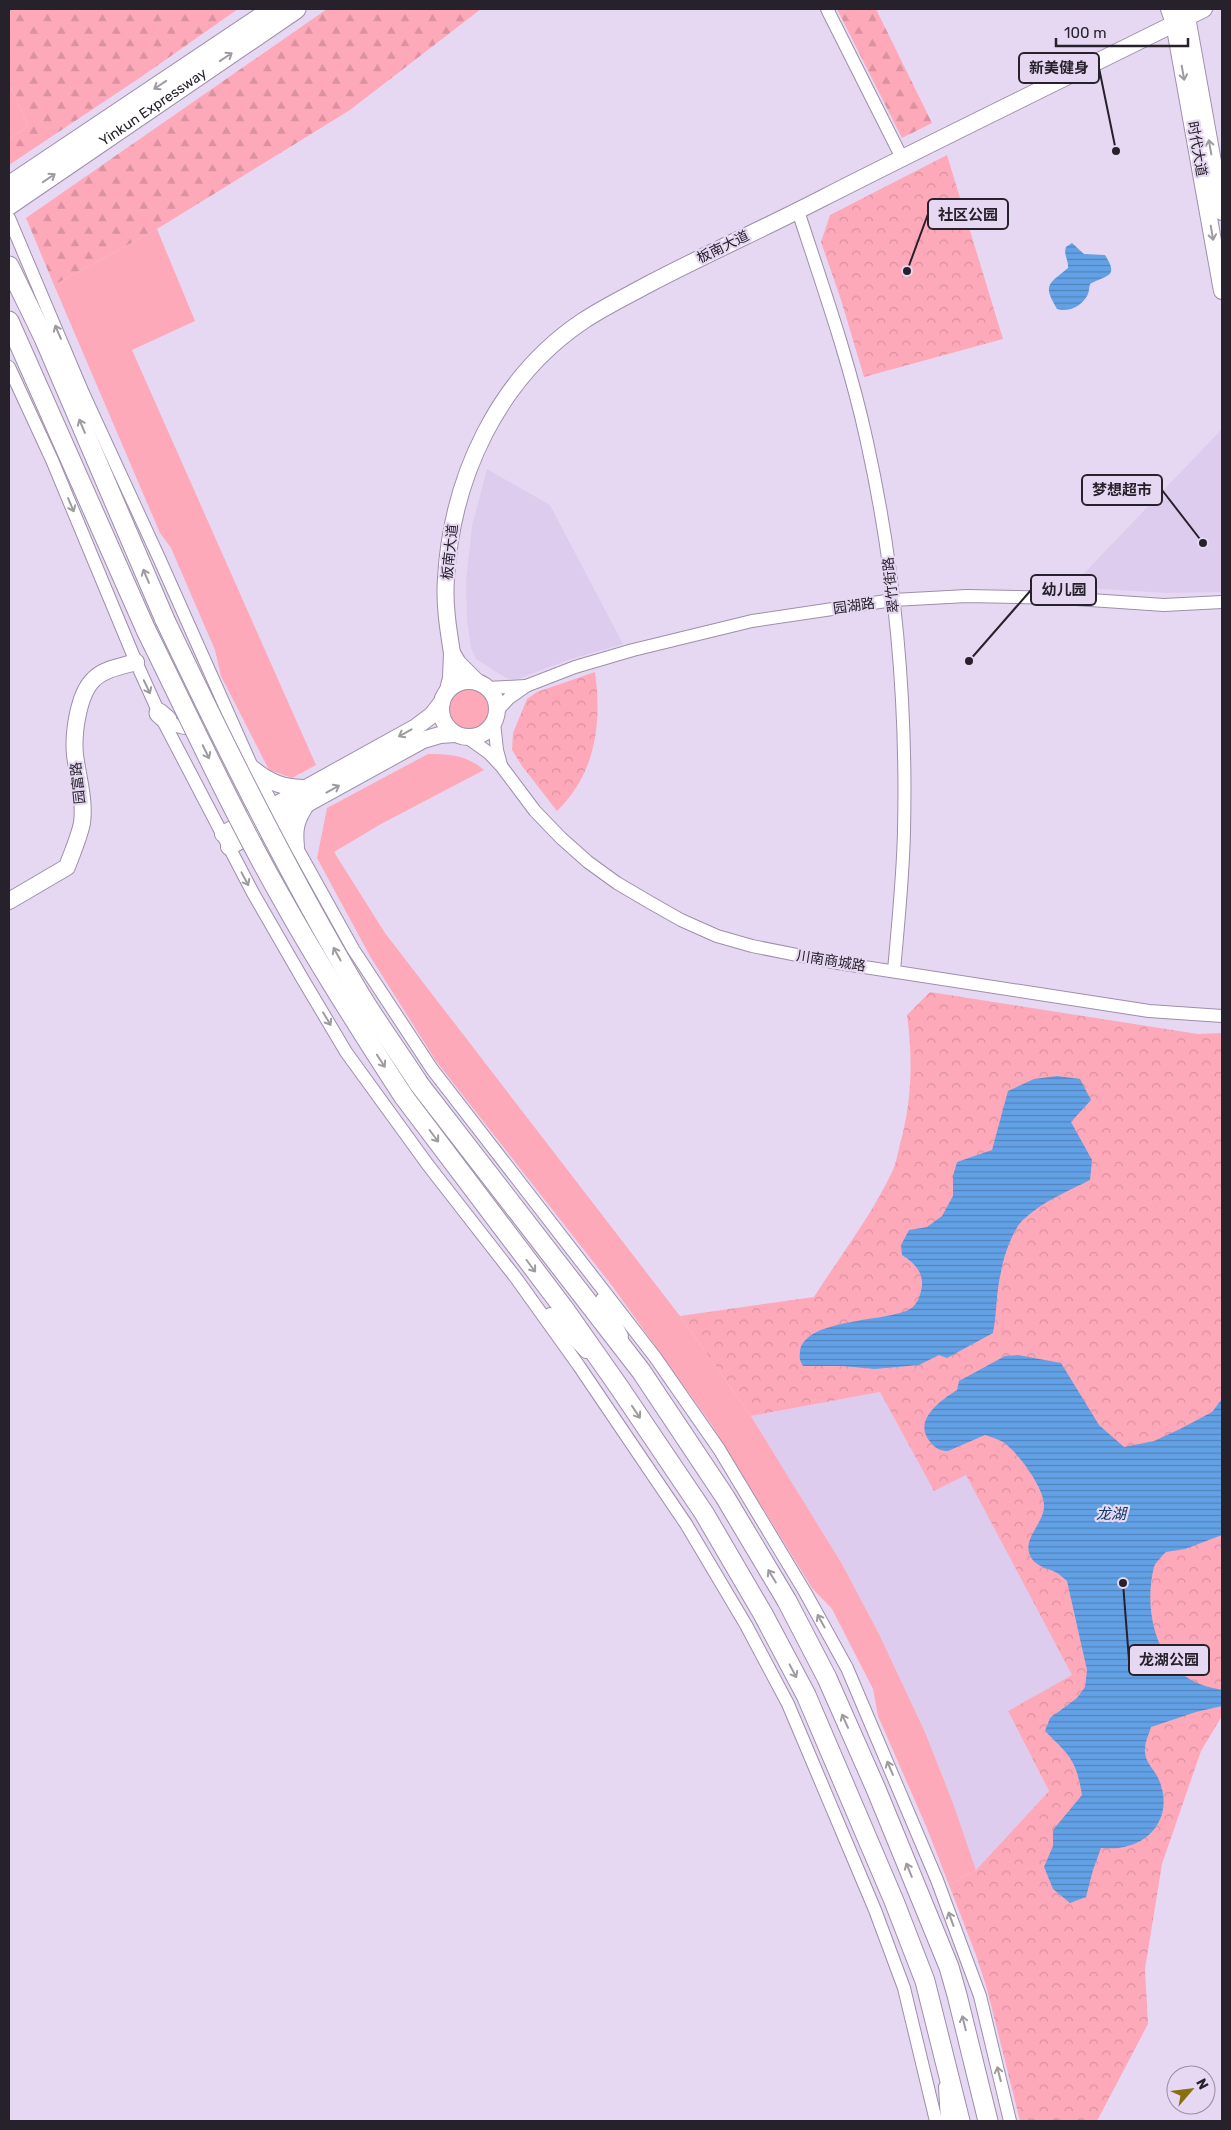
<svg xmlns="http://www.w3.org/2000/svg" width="1231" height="2130" viewBox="0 0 1231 2130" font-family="Rubik,'Noto Sans SC',sans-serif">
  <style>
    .built { fill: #deccee }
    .green { fill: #fea9ba }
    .forest { fill: url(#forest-firs) }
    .park { fill: url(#park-crowns) }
    .water { fill: url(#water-rules) }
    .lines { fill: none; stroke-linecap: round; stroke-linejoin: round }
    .minor-casing { stroke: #9d8fa9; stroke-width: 14 }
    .major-casing { stroke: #9d8fa9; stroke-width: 18 }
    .highway-casing { stroke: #9d8fa9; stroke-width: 21 }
    .minor { stroke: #fff; stroke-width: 12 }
    .major { stroke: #fff; stroke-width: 16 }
    .highway { stroke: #fff; stroke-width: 19 }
    .highway-bridge-casing { stroke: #9d8fa9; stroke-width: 21; stroke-linecap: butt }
    .highway-bridge { stroke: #fff; stroke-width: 19 }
    .oneway { stroke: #9d9ba0 }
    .labels { text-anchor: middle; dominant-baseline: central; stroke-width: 4.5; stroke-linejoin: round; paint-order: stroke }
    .street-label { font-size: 14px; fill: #26212b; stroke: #e6d8f3 }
    .water-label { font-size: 15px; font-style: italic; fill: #0e3a66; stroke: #e6d8f3 }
    .leader { fill: none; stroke: #26212b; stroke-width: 2 }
    .callout-dot { fill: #26212b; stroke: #e6d8f3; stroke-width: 2 }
    .callout { fill: #e6d8f3; stroke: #26212b; stroke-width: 2 }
    .callout-label { font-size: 15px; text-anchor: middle; font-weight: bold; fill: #26212b }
  </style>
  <defs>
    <pattern id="forest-firs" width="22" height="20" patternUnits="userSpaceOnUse" patternTransform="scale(1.25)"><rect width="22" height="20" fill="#fea9ba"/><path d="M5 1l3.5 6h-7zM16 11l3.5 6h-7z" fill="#da91a0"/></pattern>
    <pattern id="park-crowns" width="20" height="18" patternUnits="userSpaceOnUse" patternTransform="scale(1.25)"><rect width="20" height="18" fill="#fea9ba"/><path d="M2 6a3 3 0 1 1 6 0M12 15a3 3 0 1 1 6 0" fill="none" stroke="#da91a0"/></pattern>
    <pattern id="water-rules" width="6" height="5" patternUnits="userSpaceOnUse" patternTransform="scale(1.25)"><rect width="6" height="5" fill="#63a1e6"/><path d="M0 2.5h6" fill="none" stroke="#5183bb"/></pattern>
  </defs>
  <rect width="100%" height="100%" fill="#e6d8f3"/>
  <!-- built -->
  <g class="built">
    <path d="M1222,429v163l-56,1 -95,-6z"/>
    <path d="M487,469l63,36 73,139 -52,15 -56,21 -9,-2 -30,-19 -5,-11 -4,-28 -1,-39 6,-55z"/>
    <path d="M880,1392l54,98 32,-16 107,202 -65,35 41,80 -73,79 -23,-67 -28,-71 -46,-98 -37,-70 -91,-148z"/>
  </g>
  <!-- green -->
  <g class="green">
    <path d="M9,83l19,43 -19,13z"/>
    <path d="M157,229l38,92 -63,29 184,415 -24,13 -23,-8 -48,-94 -6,-26 -44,-102 -11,-15 -106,-248z"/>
    <circle cx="469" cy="709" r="20"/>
    <path d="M428,754c21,0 39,1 56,16l-103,54 -47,28 51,81 295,383 71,100 91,148 37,70 46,98 28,71 23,67 -27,15 -23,-59 -48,-110 -5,-27 -41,-80 -20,-21 -101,-164 -98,-137 -177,-226 -65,-103 -54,-100 10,-50z"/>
  </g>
  <!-- forest -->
  <g class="forest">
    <path d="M9,9h229l-97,68 -132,88v-26l19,-13 -19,-43z"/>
    <path d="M327,9h154l-131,101 -193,119 -103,56 -28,-67z"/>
    <path d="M837,9h39l56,114 -30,15z"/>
  </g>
  <!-- park -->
  <g class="park">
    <path d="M947,155l56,184 -139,38 -23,-77 -20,-58 9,-27z"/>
    <path d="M595,672c7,51 1,101 -38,139l-35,-45 -10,-16 1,-17 14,-34 10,-7z"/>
    <path d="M930,992l268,42 24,-1v683l-21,35 -39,113 -17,105 3,55 -51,97h-77l-33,-132 -11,-34 -27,-70 27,-15 73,-79 -41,-80 64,-36 -106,-200 -32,16 -54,-99 -129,24 -71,-100 134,-19c26,-41 58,-82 79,-127 3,-8 5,-17 7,-26 12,-43 13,-85 7,-129z"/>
  </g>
  <!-- water -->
  <g class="water">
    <path d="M1072,243l12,11 21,1c15,23 0,20 -15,29 -1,4 -1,9 -3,12 -7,11 -17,16 -30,13 -15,-25 -8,-25 11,-41 1,-8 -5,-13 -2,-21z"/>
    <path d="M1057,1076l23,3 11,21 -20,22 21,38 -2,20c-22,11 -48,22 -66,39 -11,9 -21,39 -23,53 -5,20 -4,41 -8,61l-46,25 -8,-3 -20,10 -44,4 -33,-3h-39c-3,-5 -4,-8 -3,-14 3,-34 88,-30 110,-43 8,-5 11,-15 12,-24 1,-14 -9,-23 -20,-30l-1,-10 8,-15 18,-3 15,-11 11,-20v-20l4,-14 35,-12 16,-59 26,-12z"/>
    <path d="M1018,1355l43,8 38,62 25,22 30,-6 26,-12 32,-17 10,-13v136l-37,14 -19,3c-4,4 -10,10 -12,15 -9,35 -2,81 26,105 12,11 27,15 42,18v16l-26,6 -45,15c-2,7 -6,15 -6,22 -1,14 10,20 14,31 13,30 -2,60 -35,67 -7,2 -16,1 -23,1l-8,22 -7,27 -16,6 -17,-14 -9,-22 9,-21v-16l29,-35c-6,-36 -12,-39 -37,-64l5,-13 27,-20 8,-11 2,-17 -20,-89c-4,-3 -7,-7 -12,-9 -8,-4 -17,-5 -23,-13 -13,-19 13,-35 12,-54 0,-17 -26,-53 -41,-63 -5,-3 -12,-5 -18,-7l-37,16c-8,0 -11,-2 -17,-8 -20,-22 10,-43 26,-53l2,-9 46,-25z"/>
  </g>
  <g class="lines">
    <defs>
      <g id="minor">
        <path d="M827,9l75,149"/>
        <path d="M798,211c25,76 52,152 69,231 28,127 40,259 37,389 -1,47 -6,93 -10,140"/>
        <path d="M9,218l74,175 76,165 94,211 100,180 79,120 223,288 64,92 86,143 42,76 90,212 43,116 30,125"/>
        <path d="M9,367l43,93 84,202 23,51 94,180 49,85 44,74 82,113 88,113 63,88 107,158 60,101 42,79 87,206 29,78 32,133"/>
        <path d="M526,686l49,-19 58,-17 119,-29 141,-21 74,-4 94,2 103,7 58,-3"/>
        <path d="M488,688l38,-2 -17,12 -12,13"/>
        <path d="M167,720c17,13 37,11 47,-9"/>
        <path d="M494,723l3,27 4,15"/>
        <path d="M468,738l21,15 13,14 33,44 26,27 27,24 29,21 34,20 30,17 36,16 35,10 80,16 317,49 73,5"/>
        <path d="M602,1299l20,37"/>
        <path d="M550,1314l36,38"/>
        <path d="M945,2087l2,34"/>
      </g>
      <g id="major">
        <path d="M1169,9l5,14 48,268"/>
        <path d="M1184,9l3,8 35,195"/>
        <path d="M452,653c-4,-25 -8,-50 -6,-75 6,-101 52,-200 137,-257 21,-14 44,-25 66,-37 57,-30 116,-56 174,-86 126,-64 254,-126 381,-189"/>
        <circle cx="469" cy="709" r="28"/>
        <path d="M448,690l3,-12 1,-25 6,10 19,19"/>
        <path d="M253,769c17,14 31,19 53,19"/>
        <path d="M223,834l193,-107 16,-12 10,-13"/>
        <path d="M229,847l194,-107 17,-5 15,-1"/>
        <path d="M296,847c-2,-18 0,-27 10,-42"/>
        <path d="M9,901l58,-34c5,-14 12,-29 15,-44 3,-23 -4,-45 -7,-68 -2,-21 3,-61 19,-76 10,-10 28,-13 42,-17"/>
      </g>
      <g id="highway">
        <path d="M9,186l264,-177"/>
        <path id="s1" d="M9,205l287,-196"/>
        <path d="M9,266l35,72 121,282"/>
        <path d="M9,321l137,309"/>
        <path d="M159,713l8,7"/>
        <path d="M419,1084l222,287 84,126 62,104 40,77 49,111 73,178 8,28 31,126"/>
        <path d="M404,1097l161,213 54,77 85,126 59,101 43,81 88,206 31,80 35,140"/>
      </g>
    </defs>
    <!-- minor casing -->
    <use href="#minor" class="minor-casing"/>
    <!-- major casing -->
    <use href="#major" class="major-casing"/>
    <!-- highway casing -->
    <use href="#highway" class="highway-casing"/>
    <!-- minor -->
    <use href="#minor" class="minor"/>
    <!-- major -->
    <use href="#major" class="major"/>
    <!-- highway -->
    <use href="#highway" class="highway"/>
    <defs>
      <g id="highway-bridge">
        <path d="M165,620c59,124 120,247 190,366 19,33 43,65 64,98"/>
        <path d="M146,630c45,91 88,185 139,274 37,66 78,130 119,193"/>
      </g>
    </defs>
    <!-- highway-bridge casing -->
    <use href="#highway-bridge" class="highway-bridge-casing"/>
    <!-- highway-bridge -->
    <use href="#highway-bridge" class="highway-bridge"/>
  </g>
  <!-- one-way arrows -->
  <defs><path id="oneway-shaft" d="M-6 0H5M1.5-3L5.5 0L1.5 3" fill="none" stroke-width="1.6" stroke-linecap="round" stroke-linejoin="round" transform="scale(1.25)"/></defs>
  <g class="oneway">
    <use href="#oneway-shaft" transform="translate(226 57) rotate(-34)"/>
    <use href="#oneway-shaft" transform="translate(1183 73) rotate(80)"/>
    <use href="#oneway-shaft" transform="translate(160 85) rotate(146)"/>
    <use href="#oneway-shaft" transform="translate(1210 147) rotate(-100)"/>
    <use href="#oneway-shaft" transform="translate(49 178) rotate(-34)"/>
    <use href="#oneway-shaft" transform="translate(1212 233) rotate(80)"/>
    <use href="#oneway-shaft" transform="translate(58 332) rotate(-113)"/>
    <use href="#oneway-shaft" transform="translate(82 426) rotate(-113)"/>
    <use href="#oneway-shaft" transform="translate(71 505) rotate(67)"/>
    <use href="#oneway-shaft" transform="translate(146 576) rotate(-113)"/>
    <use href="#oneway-shaft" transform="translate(147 687) rotate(65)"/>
    <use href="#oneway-shaft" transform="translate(405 733) rotate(151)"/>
    <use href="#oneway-shaft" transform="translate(206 752) rotate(64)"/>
    <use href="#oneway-shaft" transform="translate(333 789) rotate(-29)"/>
    <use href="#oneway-shaft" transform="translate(245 879) rotate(62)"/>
    <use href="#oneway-shaft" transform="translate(337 954) rotate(-119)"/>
    <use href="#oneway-shaft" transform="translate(327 1019) rotate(59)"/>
    <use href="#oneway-shaft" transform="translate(381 1061) rotate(57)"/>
    <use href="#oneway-shaft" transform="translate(434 1136) rotate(53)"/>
    <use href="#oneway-shaft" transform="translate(531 1266) rotate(53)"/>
    <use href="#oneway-shaft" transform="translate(636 1412) rotate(56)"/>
    <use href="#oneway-shaft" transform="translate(772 1576) rotate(-121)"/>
    <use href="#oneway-shaft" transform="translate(821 1621) rotate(-119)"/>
    <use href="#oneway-shaft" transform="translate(793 1671) rotate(62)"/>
    <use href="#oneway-shaft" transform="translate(845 1721) rotate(-114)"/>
    <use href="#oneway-shaft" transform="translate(890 1768) rotate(-113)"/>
    <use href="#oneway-shaft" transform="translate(909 1870) rotate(-112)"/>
    <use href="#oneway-shaft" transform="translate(951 1919) rotate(-110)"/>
    <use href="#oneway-shaft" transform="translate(964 2023) rotate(-104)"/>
    <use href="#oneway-shaft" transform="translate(999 2074) rotate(-104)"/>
  </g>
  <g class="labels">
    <!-- street labels -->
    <g class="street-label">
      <text stroke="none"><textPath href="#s1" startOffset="174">Yinkun Expressway</textPath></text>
      <text transform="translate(1197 149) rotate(80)">时代大道</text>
      <text transform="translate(723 247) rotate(-26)">板南大道</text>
      <text transform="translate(450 552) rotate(-84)">板南大道</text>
      <text transform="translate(891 585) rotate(-96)">翠竹街路</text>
      <text transform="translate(854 606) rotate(-8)">园湖路</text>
      <text transform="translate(78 783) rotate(-96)">园富路</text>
      <text transform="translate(831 961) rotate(9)">川南商城路</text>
    </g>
    <!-- water labels -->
    <g class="water-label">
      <text x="1111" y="1514">龙湖</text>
    </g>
  </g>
  <!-- callouts -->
  <path class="leader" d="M1116 151L1099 68M907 271L928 214M1203 543L1162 490M969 661L1031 590M1123 1583L1129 1660"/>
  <g class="callout-dot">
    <circle cx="1116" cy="151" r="5"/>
    <circle cx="907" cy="271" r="5"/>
    <circle cx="1203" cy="543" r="5"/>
    <circle cx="969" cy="661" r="5"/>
    <circle cx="1123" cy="1583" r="5"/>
  </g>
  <g class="callout">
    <rect x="1019" y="53" width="80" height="30" rx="5"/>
    <rect x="928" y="199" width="80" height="30" rx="5"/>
    <rect x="1082" y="475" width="80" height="30" rx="5"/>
    <rect x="1031" y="575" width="65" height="30" rx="5"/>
    <rect x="1129" y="1645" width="80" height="30" rx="5"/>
  </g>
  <g class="callout-label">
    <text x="1059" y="73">新美健身</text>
    <text x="968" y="220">社区公园</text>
    <text x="1122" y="495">梦想超市</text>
    <text x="1064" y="595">幼儿园</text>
    <text x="1169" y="1665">龙湖公园</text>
  </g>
  <!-- border -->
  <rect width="1231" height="2130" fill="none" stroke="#26212b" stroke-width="20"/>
  <!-- north arrow -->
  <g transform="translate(1191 2090) rotate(62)"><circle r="24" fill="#e6d8f3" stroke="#998fa3"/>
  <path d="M0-4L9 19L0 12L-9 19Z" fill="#886f10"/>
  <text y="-8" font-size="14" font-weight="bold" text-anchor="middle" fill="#26212b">N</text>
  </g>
  <!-- scale -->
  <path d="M1056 38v8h132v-8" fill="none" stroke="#26212b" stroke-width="2.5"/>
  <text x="1064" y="38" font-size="15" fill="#26212b" stroke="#e6d8f3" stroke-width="4" paint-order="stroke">100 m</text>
</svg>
